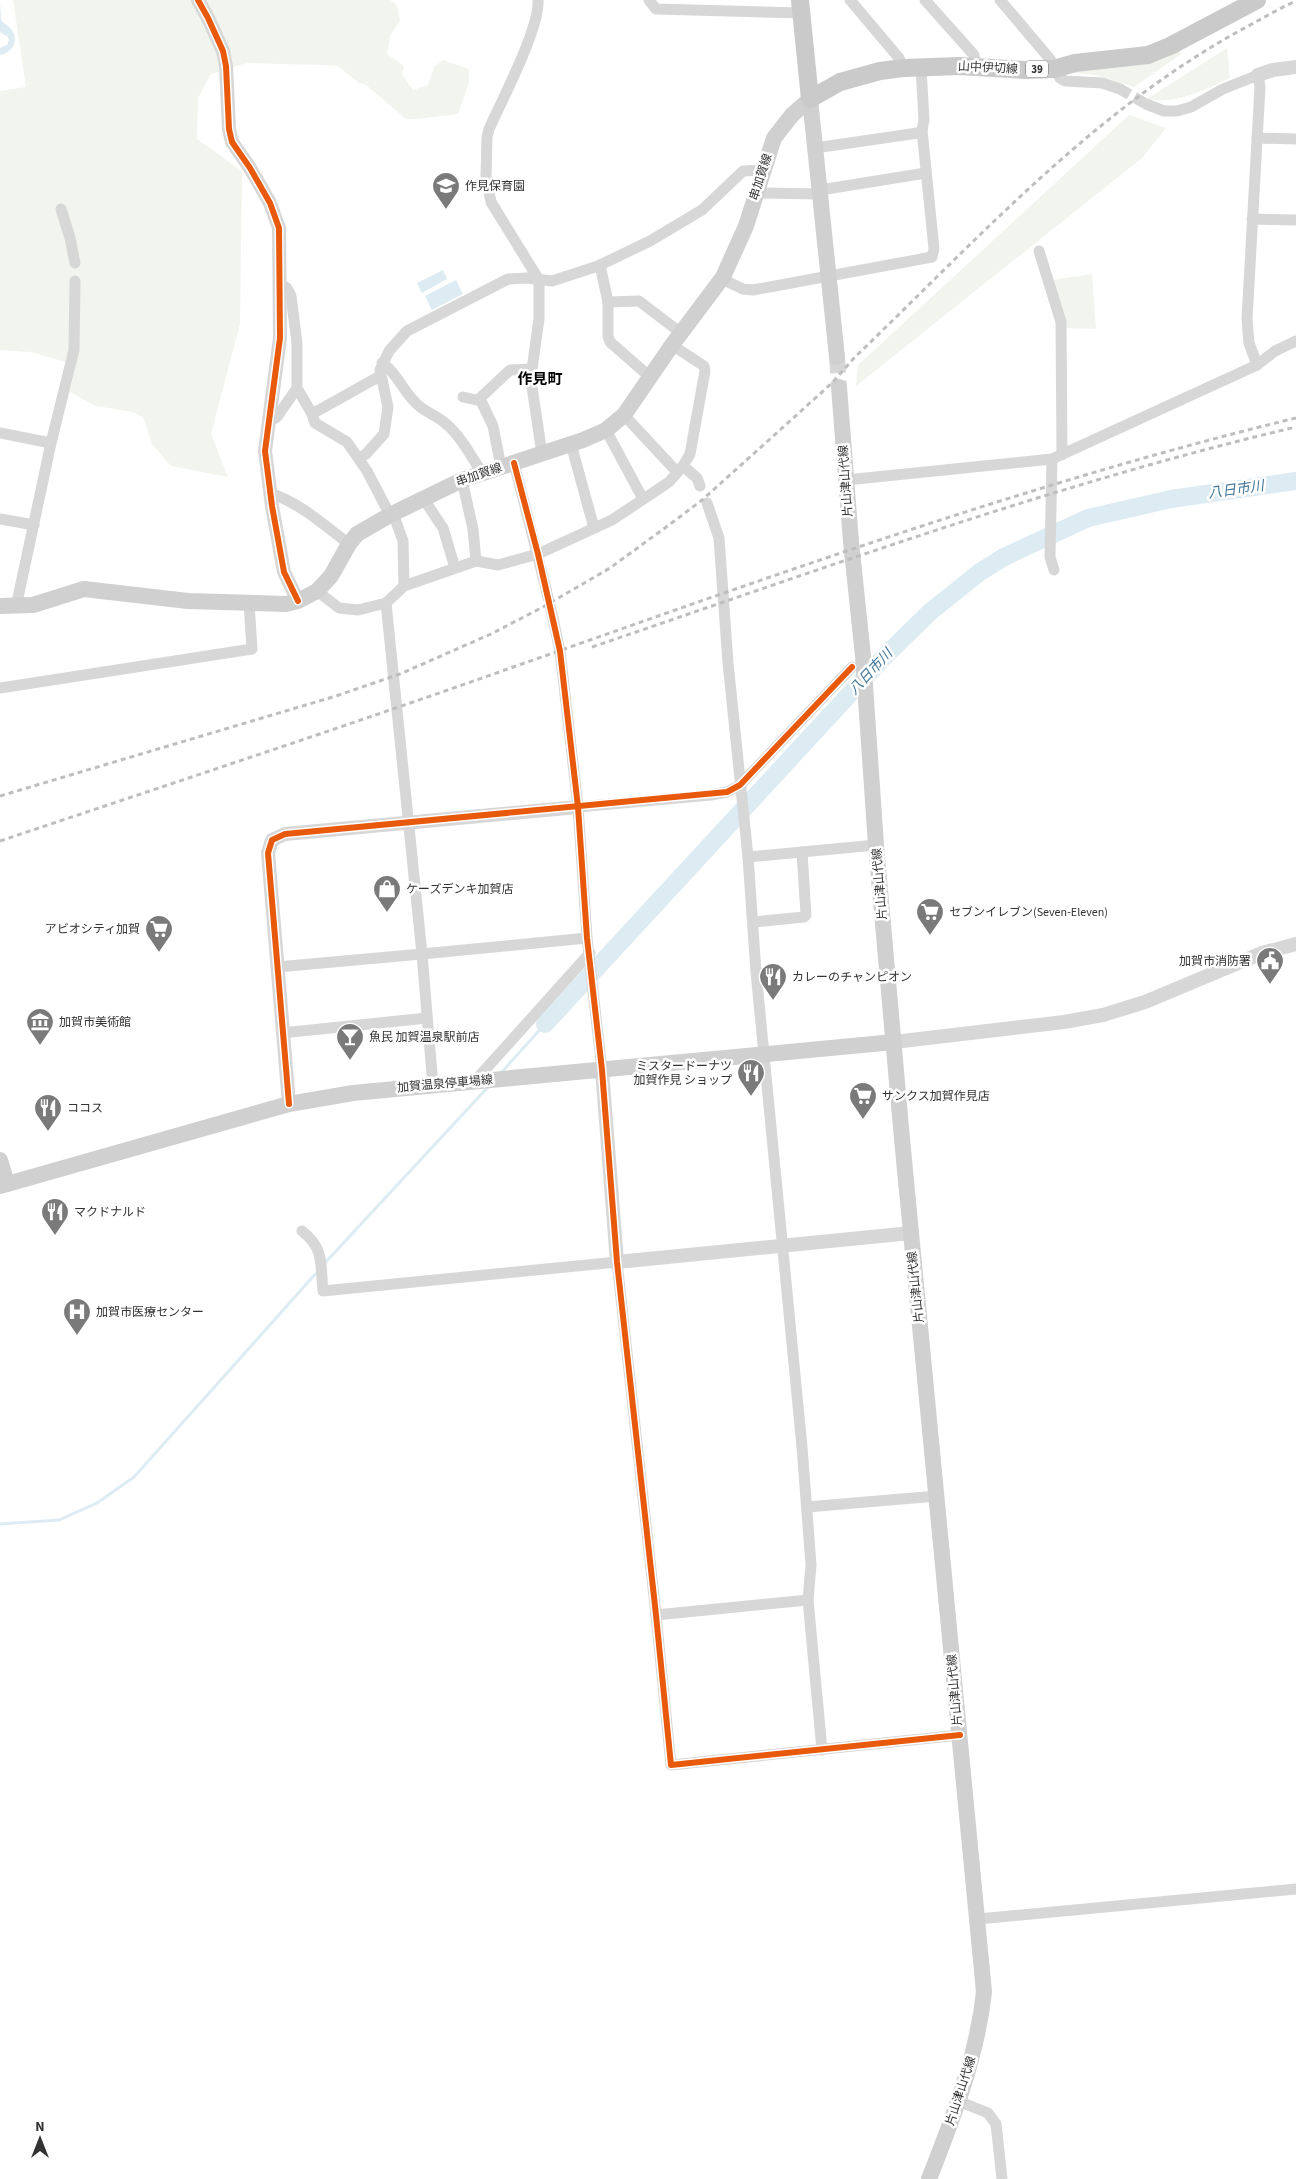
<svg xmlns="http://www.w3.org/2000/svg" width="1296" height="2179" viewBox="0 0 1296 2179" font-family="'Source Sans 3','Noto Sans JP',sans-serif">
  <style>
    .green { fill: #f1f5ed }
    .water { fill: #ddebf3 }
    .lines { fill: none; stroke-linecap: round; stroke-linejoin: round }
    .stream { stroke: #ddebf3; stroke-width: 3 }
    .river { stroke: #ddebf3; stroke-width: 18 }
    .minor-tunnel { stroke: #d6d6d6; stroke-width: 11; stroke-dasharray: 11 5.5; stroke-linecap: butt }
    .secondary-tunnel { stroke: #d6d6d6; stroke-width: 16; stroke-dasharray: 16 8; stroke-linecap: butt }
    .minor { stroke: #d7d7d7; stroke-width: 11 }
    .tertiary { stroke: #d7d7d7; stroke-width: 14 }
    .secondary { stroke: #d0d0d0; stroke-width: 16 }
    .primary { stroke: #cacaca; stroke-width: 18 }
    .rail { stroke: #bebebe; stroke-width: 3; stroke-dasharray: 5 4; stroke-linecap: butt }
    .cycleway-casing { stroke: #fff; stroke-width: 9 }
    .cycleway { stroke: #e8590c; stroke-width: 6 }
    .labels { text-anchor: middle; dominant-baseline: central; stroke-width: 5; stroke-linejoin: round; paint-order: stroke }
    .shield { fill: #fff; stroke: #707070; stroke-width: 1 }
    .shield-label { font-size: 11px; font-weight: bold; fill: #333 }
    .street-label { font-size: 12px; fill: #333; stroke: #fff }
    .poi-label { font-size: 12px; fill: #333; stroke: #fff; text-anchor: start }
    .water-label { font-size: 14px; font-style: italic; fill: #3f7597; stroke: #fff }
    .quarter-label { font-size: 15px; font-weight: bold; fill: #000; stroke: #fff }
  </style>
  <rect width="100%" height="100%" fill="#fff"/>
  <!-- green -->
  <g class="green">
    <path d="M13,0h377l7,5 3,16 -10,15 -3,18 17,12 -2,8 11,16 15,-5 6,-18 9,-7 26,9v13l-11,32 -41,5h-11l-41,-35 -6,-1 -21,-17 -16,-1 -75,-2 -36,11 -13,24 -1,41 45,32 -2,153 -29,110 17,43 -57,-11 -19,-22 -9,-27 -10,-5 -37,-6 -26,-14 6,-27 -45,-13 -31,-2v-259l26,-4z"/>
    <path d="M1227,48l3,30c-27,12 -53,27 -83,21z"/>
    <path d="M1179,50l2,4 -47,33 -39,-12 -20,-2 -3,-3z"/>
    <path d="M1129,115l37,13 -24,30 -286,228 2,-21z"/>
    <path d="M1092,274l4,55 -31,-1 -13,-48z"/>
  </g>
  <!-- water -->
  <g class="water">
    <path d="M0,2l1,18c3,4 7,5 10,9 9,11 1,24 -11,26v-7l7,-3 2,-5 -2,-4 -6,-3 -1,-2z"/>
    <path d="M443,270l4,9 -25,14 -5,-10z"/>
    <path d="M456,280l7,14 -31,16 -7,-14z"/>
  </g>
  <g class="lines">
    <!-- stream -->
    <g class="stream">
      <path d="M500,1074l45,-50"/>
      <path d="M323,1265l166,-179"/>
      <path d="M0,1524l59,-4 38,-17 37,-26 184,-206"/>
    </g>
    <!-- river -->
    <path class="river" d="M545,1024l337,-365 48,-47 50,-40 24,-15 84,-39 83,-19 125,-18"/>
    <!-- minor-tunnel -->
    <g class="minor-tunnel">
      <path d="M1120,89l26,15"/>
      <path d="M546,589l6,25"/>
    </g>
    <!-- secondary-tunnel -->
    <path class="secondary-tunnel" d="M837,357l2,30"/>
    <!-- minor -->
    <g class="minor">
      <path d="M538,0c2,28 -36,100 -49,129l-2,8 -1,40 5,25 48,78v39l-7,50v18l10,67"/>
      <path d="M649,0l7,9 146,4"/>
      <path d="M850,0l49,58 4,10"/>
      <path d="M925,0l49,55 2,12"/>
      <path d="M1000,0l50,59 4,10 6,9 5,3 37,2 18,6"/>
      <path d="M1146,104l18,7h13l14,-4 32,-18 35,-14 2,12 -13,232 2,24 8,22"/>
      <path d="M1257,138l39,1"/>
      <path d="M815,148l103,-15 4,-3 2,-10 -3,-52"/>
      <path d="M820,190l106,-17"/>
      <path d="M755,193l65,1"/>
      <path d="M61,209l9,29 5,25"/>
      <path d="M1252,219l44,1"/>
      <path d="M1039,251l22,71 1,133"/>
      <path d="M600,265l8,37v34l2,6 40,35"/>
      <path d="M722,279l21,10 10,1 179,-33 2,-8 -12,-119"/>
      <path d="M281,284l6,4 4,8 6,47v45l15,26 3,9 32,19 20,29 23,44"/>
      <path d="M608,302l31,-1 42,32"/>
      <path d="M382,363c15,10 20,26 32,38 9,11 21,13 31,22 16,13 26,33 37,50"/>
      <path d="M463,397l18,4 12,25 8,41"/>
      <path d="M479,399l31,-29 22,-1"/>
      <path d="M312,414l68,-38"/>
      <path d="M624,415l53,57"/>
      <path d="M268,422l9,-5 20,-29"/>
      <path d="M606,430l37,69"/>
      <path d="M0,433l51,10"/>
      <path d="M571,444l23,84"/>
      <path d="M359,458l7,-4 18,-20 4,-27 -8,-37 9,-19 18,-20 101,-52 19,-1 25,3 46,-15 52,-25 52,-31 41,-39 20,-1"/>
      <path d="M1052,459l-2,98 4,13"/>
      <path d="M514,463l32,126"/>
      <path d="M683,466l14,12 3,8"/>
      <path d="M462,480l11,49 3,32"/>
      <path d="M846,480l206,-21 205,-94 18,-14 21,-10"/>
      <path d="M270,493c30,10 54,32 79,51"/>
      <path d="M423,498l20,30 12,40"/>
      <path d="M707,503l12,35 9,125 20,194 8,115 46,475 9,118 -3,35 14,150"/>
      <path d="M393,513l10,28 1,45"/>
      <path d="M0,519l34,6"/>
      <path d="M317,591l22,17 19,2 28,-7 18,-17 72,-25 22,4 40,-11 74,-34 57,-38 14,-16 7,-12 15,-83 -1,-5 -32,-21"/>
      <path d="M386,603l36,351 165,-16"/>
      <path d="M16,607l35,-164 23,-93 1,-69"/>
      <path d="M552,614l8,37 18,156 9,131 15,132"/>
      <path d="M0,688l252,-39 -3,-46"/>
      <path d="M578,807l133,-12 16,-3 13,-7 112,-118"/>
      <path d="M748,857l128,-12"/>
      <path d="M753,922l51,-5 2,-2 -4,-63"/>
      <path d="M277,967l145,-13 11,132"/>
      <path d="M282,1033l145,-15"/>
      <path d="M474,1082l116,-129"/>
      <path d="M302,1231c23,18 18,33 21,60l294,-29 39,353 15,150 289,-30"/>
      <path d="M807,1507l130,-11"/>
      <path d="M656,1615l152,-15"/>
      <path d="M978,1919l318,-30"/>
      <path d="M958,2101l30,12 8,11 6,55"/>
    </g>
    <!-- tertiary -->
    <g class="tertiary">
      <path d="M198,0l10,18 15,33 3,15 3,63 3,13 18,26 20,35 9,25 1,110 -15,113 7,55 12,66 14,29"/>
      <path d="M1258,75l15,-5 23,-3"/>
      <path d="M894,1042l170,-20 39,-7 42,-13 117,-49 34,-9"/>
      <path d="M602,1070l15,192 294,-29"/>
      <path d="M289,1104l-21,-251 4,-13 13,-6 293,-27"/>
    </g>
    <!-- secondary -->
    <g class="secondary">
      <path d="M810,99l27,258"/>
      <path d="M839,387l12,155 12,114 13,189 26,294 82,853c-7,65 -31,126 -55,187"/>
      <path d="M0,606l33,-1 51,-16 104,12 98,3 12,-3 19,-10 14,-15 18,-32 8,-10 33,-19 72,-35 121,-40 23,-10 18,-15 48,-70 51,-68 23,-51 28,-88 18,-23 18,-16"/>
      <path d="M0,1160l7,24"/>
      <path d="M0,1186l289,-82 64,-11 541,-51"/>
    </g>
    <!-- primary -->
    <path class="primary" d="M800,0l10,99 30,-17 40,-11 23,-3 56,-2 66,4 29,-1 21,-6 73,-8 22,-9 87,-46"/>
    <!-- rail -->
    <g class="rail">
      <path d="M592,647c233,-79 465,-164 704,-220"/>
      <path d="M0,796l336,-100 64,-22 91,-40 52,-27 67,-39 63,-46 29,-22 68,-61 62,-56 23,-26c121,-116 236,-244 384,-326 19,-10 37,-21 57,-30"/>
      <path d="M0,841c173,-58 347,-115 519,-176 256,-90 513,-183 777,-247"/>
    </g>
    <defs>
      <g id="cycleway">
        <path d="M198,0l10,18 15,33 3,15 3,63 3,13 18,26 20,35 9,25 1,110 -15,113 7,55 12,66 14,29"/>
        <path d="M514,463l24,91 22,97 18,156 9,131 15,132 15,192 39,353 15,150 289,-30"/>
        <path d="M289,1104l-21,-251 4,-13 13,-6 442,-42 13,-7 112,-118"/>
      </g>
    </defs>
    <!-- cycleway casing -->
    <use href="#cycleway" class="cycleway-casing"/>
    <!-- cycleway -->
    <use href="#cycleway" class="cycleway"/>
  </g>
  <!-- icons -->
  <defs>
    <symbol id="school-pin" viewBox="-11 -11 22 30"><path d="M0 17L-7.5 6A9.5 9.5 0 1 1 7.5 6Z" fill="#7a7a7a" stroke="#fff"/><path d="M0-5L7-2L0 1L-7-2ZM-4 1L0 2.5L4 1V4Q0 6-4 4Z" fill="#fff"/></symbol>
    <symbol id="shop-pin" viewBox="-11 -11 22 30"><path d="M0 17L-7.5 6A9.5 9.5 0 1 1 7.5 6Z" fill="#7a7a7a" stroke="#fff"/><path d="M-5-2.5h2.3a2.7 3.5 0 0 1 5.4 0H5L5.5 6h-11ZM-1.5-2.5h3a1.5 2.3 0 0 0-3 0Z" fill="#fff"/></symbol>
    <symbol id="supermarket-pin" viewBox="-11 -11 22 30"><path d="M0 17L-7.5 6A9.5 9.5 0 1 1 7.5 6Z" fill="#7a7a7a" stroke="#fff"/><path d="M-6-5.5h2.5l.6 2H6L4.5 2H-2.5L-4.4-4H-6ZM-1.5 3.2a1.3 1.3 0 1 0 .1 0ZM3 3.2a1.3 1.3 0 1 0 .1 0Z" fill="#fff"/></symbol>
    <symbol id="civic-pin" viewBox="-11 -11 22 30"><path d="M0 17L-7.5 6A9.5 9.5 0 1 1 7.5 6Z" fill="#7a7a7a" stroke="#fff"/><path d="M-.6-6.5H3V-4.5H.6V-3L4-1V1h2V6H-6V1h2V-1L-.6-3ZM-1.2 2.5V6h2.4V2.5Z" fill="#fff"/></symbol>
    <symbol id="restaurant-pin" viewBox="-11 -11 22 30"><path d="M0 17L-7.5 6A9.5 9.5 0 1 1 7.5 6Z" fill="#7a7a7a" stroke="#fff"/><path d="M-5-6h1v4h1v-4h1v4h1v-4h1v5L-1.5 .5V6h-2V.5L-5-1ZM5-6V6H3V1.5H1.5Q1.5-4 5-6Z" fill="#fff"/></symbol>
    <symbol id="museum-pin" viewBox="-11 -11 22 30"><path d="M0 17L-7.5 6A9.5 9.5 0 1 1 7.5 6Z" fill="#7a7a7a" stroke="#fff"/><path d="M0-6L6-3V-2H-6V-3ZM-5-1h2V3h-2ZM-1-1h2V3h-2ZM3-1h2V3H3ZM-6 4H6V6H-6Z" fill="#fff"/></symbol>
    <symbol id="bar-pin" viewBox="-11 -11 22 30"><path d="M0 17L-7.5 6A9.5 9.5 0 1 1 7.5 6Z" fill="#7a7a7a" stroke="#fff"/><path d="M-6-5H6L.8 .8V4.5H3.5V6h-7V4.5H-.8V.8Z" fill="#fff"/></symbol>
    <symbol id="hospital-pin" viewBox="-11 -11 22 30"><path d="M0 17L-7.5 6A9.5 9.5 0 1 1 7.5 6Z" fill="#7a7a7a" stroke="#fff"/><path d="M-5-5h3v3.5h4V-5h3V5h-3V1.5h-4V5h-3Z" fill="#fff"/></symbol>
  </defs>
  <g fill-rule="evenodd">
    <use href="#school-pin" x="430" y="170" width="32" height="43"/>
    <use href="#shop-pin" x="371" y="873" width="32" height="43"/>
    <use href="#supermarket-pin" x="914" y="896" width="32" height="43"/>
    <use href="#supermarket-pin" x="143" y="913" width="32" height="43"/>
    <use href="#civic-pin" x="1254" y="945" width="32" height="43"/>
    <use href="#restaurant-pin" x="757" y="961" width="32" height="43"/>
    <use href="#museum-pin" x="24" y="1006" width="32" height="43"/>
    <use href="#bar-pin" x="334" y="1021" width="32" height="43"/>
    <use href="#restaurant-pin" x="735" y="1057" width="32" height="43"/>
    <use href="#supermarket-pin" x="847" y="1080" width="32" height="43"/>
    <use href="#restaurant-pin" x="32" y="1092" width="32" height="43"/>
    <use href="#restaurant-pin" x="39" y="1196" width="32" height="43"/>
    <use href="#hospital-pin" x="61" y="1296" width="32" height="43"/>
  </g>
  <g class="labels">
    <!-- shield labels -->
    <rect class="shield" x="1026" y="60.5" width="22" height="17" rx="4"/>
    <g class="shield-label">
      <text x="1037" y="69">39</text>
    </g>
    <!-- street labels -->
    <g class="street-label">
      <text transform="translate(988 68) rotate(3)">山中伊切線</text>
      <text transform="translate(761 177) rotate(-72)">串加賀線</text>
      <text transform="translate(479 475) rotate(-19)">串加賀線</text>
      <text transform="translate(846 481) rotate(-94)">片山津山代線</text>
      <text transform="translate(880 884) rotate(-95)">片山津山代線</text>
      <text transform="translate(445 1084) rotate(-5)">加賀温泉停車場線</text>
      <text transform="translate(916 1287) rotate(-96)">片山津山代線</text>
      <text transform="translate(955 1690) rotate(-95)">片山津山代線</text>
      <text transform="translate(961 2091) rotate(-72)">片山津山代線</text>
    </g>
    <!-- poi labels -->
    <g class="poi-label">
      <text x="465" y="186">作見保育園</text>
      <text x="406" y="889">ケーズデンキ加賀店</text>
      <text x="949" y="912">セブンイレブン(Seven-Eleven)</text>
      <text x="140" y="929" text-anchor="end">アビオシティ加賀</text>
      <text x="1251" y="961" text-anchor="end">加賀市消防署</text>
      <text x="792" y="977">カレーのチャンピオン</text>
      <text x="59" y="1022">加賀市美術館</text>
      <text x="369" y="1037">魚民 加賀温泉駅前店</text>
      <text x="732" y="1066" text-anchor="end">ミスタードーナツ<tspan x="732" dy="14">加賀作見 ショップ</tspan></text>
      <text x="882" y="1096">サンクス加賀作見店</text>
      <text x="67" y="1108">ココス</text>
      <text x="74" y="1212">マクドナルド</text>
      <text x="96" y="1312">加賀市医療センター</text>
    </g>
    <!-- water labels -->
    <g class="water-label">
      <text transform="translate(1236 490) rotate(-8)">八日市川</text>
      <text transform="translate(871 672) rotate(-47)">八日市川</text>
    </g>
    <!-- quarter labels -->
    <g class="quarter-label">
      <text x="540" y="379">作見町</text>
    </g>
  </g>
  <!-- north arrow -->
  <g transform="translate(40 2139)" stroke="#ffffff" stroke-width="4" paint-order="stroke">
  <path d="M0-4L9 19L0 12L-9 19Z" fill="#333333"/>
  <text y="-8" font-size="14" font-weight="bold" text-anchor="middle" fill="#333333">N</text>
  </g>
</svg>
